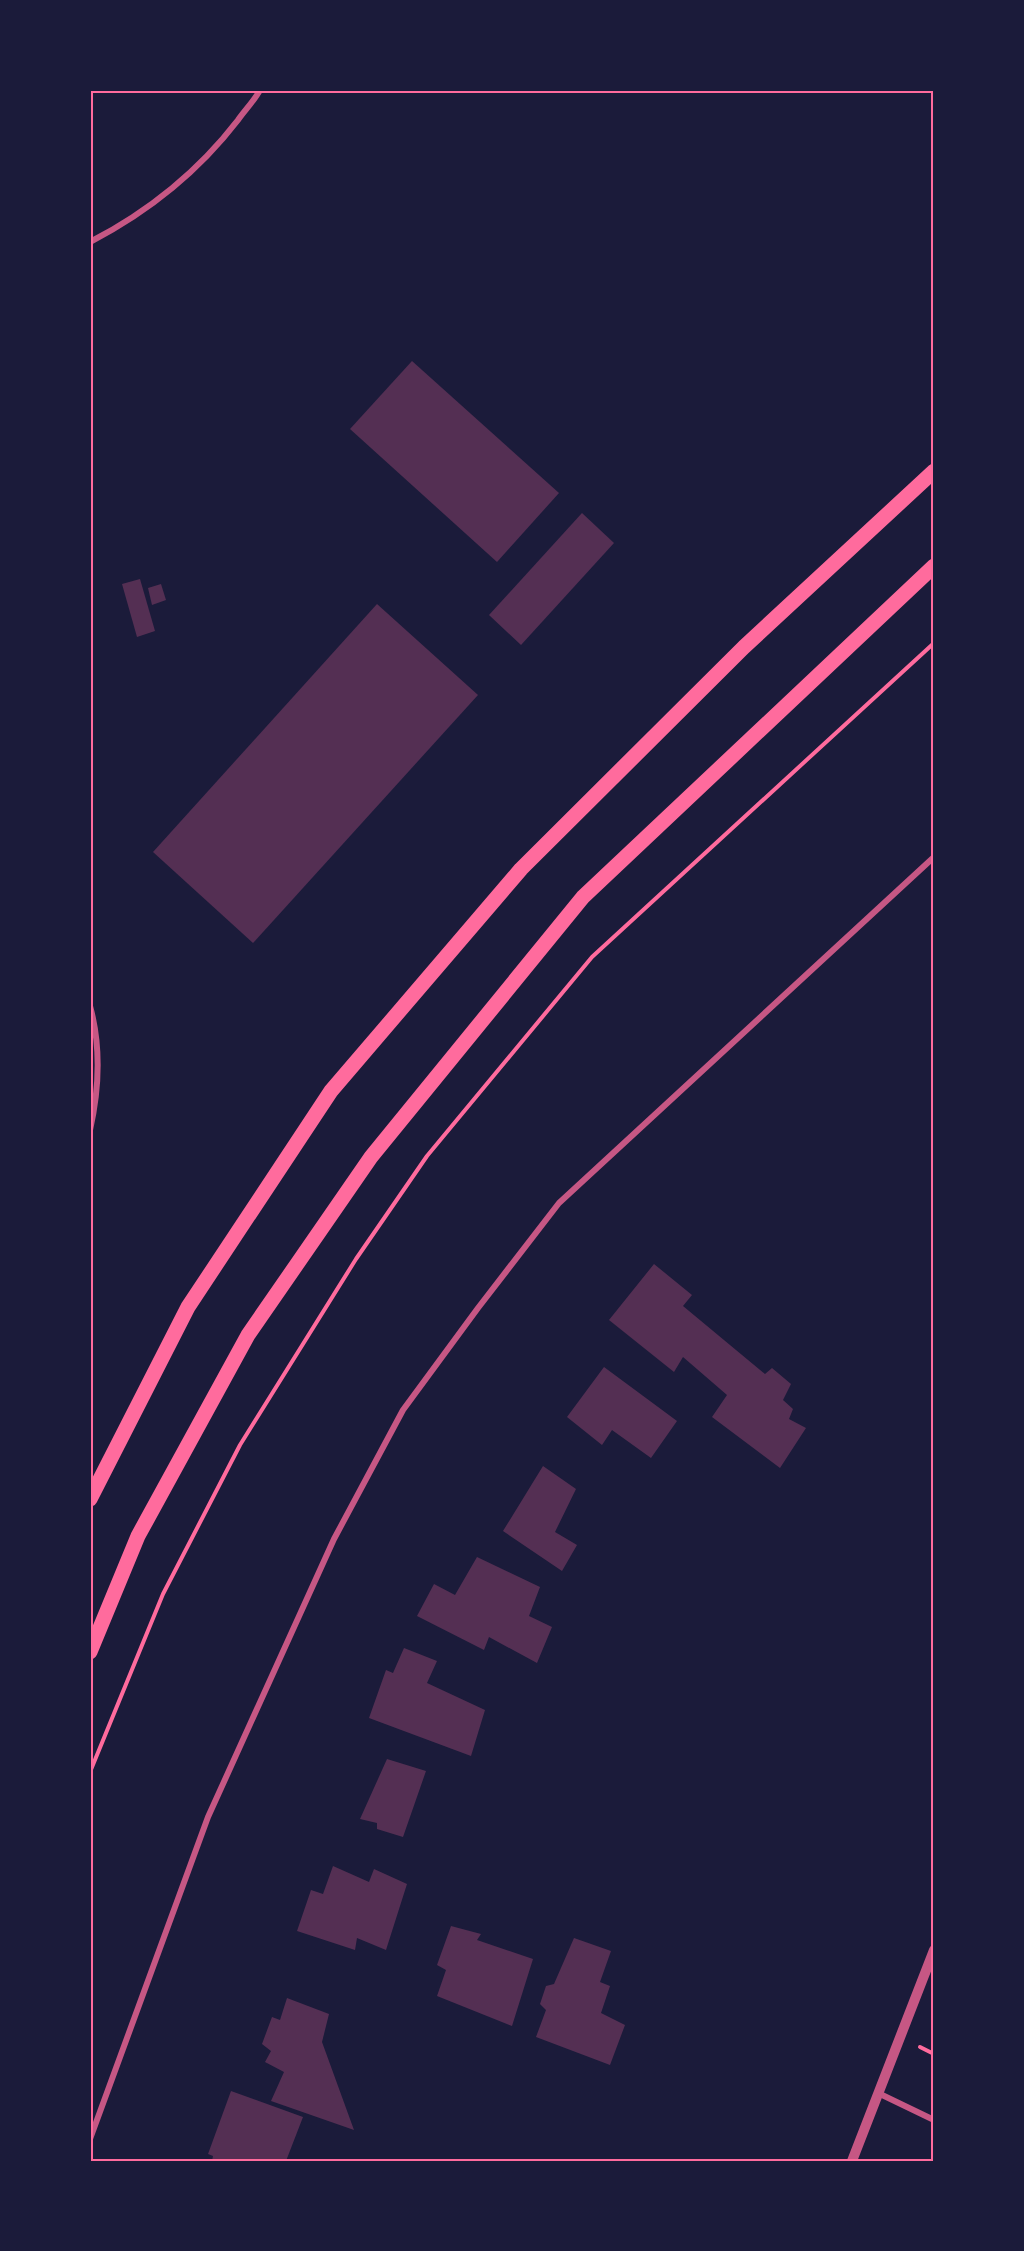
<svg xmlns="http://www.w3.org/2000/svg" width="1024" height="2251" viewBox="0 0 1024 2251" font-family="Signika,sans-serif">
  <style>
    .building { fill: #542f53 }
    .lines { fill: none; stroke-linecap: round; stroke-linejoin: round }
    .path { stroke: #ff6b9d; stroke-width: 4 }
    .minor { stroke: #c65784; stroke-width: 6 }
    .tertiary { stroke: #c65784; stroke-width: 10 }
    .primary { stroke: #ff6b9d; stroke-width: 15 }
    .neatline { fill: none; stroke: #ff6b9d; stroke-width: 2 }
  </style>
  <rect width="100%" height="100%" fill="#1b1b3a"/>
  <!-- building -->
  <g class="building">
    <path d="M412,361l147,132 -62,69 -147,-133z"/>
    <path d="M582,513l32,30 -93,102 -32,-30z"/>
    <path d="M140,579l15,52 -18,6 -15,-53z"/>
    <path d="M161,584l5,16 -14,5 -4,-17z"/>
    <path d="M377,604l101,91 -225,248 -100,-91z"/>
    <path d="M654,1264l38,31 -9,11 82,68 7,-6 19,16 -8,16 10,9 -4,10 17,9 -26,40 -68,-51 15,-22 -44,-38 -9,15 -65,-52z"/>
    <path d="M604,1367l73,54 -26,37 -39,-28 -10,15 -35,-28z"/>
    <path d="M543,1466l33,23 -21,43 22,13 -15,26 -59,-40z"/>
    <path d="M477,1557l63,30 -11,29 23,11 -15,36 -48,-26 -5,13 -67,-34 17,-32 21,11z"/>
    <path d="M404,1648l33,13 -10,22 58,27 -14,46 -102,-38 17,-48 7,3z"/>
    <path d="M387,1759l39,12 -23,66 -26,-8v-6l-17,-4z"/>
    <path d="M333,1866l36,16 5,-13 33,15 -21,66 -29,-12 -2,12 -58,-19 14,-41 12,4z"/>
    <path d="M451,1926l30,8 -4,6 56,19 -21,67 -75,-30 9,-26 -9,-5z"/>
    <path d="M574,1938l37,13 -11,31 10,4 -9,27 24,12 -15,40 -74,-28 10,-27 -6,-6 6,-18 8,-2z"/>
    <path d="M287,1998l42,16 -7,28 32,88 -83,-29 13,-29 -19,-10 6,-11 -9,-7 10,-27 8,3z"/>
    <path d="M231,2091l72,26 -17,44h-74l1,-5 -5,-2z"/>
  </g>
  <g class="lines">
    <!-- path -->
    <g class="path">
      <path d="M90,1772l73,-178 77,-149 116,-186 71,-103 165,-199 342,-314"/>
      <path d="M920,2047l12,6"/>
    </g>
    <!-- minor -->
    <g class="minor">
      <path d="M90,242c58,-30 108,-70 148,-122 7,-10 16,-19 22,-30"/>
      <path d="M90,1006c11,40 9,84 0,124"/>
      <path d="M878,2093l56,27"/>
      <path d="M90,2139l118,-322 126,-278 69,-129 75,-102 81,-105 375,-346"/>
    </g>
    <!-- tertiary -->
    <path class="tertiary" d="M852,2161l82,-211"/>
    <!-- primary -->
    <g class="primary">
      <path d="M90,1499l98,-192 143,-216 190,-222 223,-222 190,-176"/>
      <path d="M90,1652l48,-116 110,-201 123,-178 212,-260 351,-331"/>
    </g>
  </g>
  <!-- border -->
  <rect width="1024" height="2251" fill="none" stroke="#1b1b3a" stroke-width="183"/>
  <rect x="92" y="92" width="840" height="2068" class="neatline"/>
</svg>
